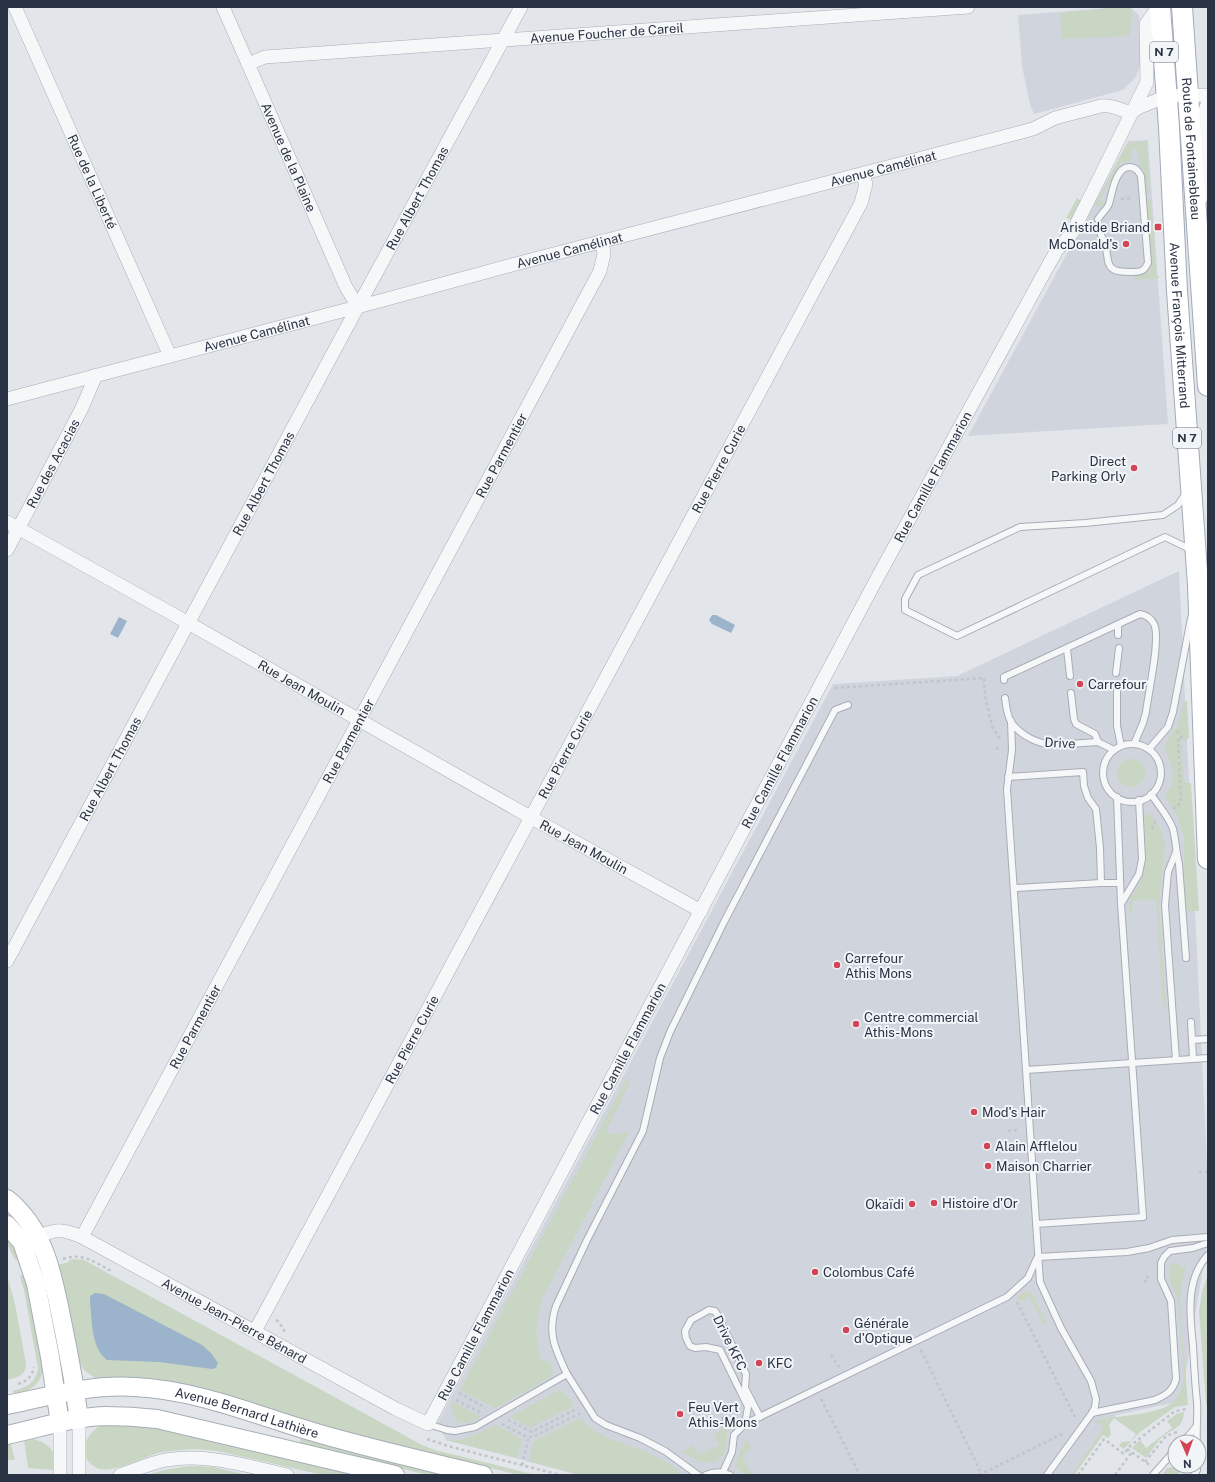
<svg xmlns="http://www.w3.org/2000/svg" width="1215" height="1482" viewBox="0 0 1215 1482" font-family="'Public Sans',sans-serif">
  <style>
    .built { fill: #d0d5dd }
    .green { fill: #c8d6c3 }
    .water { fill: #9cb3cc }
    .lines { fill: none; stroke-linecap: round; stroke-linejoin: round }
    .lane-casing { stroke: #a7adb6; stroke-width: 8 }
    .street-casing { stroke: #a7adb6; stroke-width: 14 }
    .secondary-casing { stroke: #a7adb6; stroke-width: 20 }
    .primary-casing { stroke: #a1aab8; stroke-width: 22 }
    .path { stroke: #c1c4ca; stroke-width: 2.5; stroke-dasharray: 3 3; stroke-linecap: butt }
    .lane { stroke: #f6f7f9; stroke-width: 6 }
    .street { stroke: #f6f7f9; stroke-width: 13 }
    .secondary { stroke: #fff; stroke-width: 18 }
    .primary { stroke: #fff; stroke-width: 20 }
    .poi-dot { fill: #d44457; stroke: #f2f5f8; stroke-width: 1.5 }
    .labels { text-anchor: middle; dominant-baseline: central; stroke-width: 4; stroke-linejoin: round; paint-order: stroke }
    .shield { fill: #f2f5f8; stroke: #656d7a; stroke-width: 1 }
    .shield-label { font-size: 12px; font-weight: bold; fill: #293344 }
    .street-label { font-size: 13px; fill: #293344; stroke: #f2f5f8 }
    .poi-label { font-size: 13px; fill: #293344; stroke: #f2f5f8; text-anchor: start }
  </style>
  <rect width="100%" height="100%" fill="#e2e6eb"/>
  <!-- built -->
  <g class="built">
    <path d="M1120,7h10l9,8 2,47 -5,15 -13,13 -89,24 -4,-10 -8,-38 -4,-51z"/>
    <path d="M1148,140l20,284 -200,12 160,-295z"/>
    <path d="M1179,571l29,613v55l-27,162 -65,14 -42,60h-495l-133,-35 -9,-16 396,-740 124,-8z"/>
  </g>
  <!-- green -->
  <g class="green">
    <path d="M1121,7h9l2,3 -2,26 -68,3 -2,-26z"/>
    <path d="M1147,141l3,52 -3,2 -2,-21 -6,-11 -1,-14h-6v11l-8,2 -4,2 -20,36 4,3 -5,5 -4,-4 33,-61z"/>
    <path d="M1077,198l4,3 -8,19 -7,-2z"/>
    <path d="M1149,198l2,2 5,76h3v2l-24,2v-5c7,-1 14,-1 16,-9l-4,-67z"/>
    <path d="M1187,701l2,37 -8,2 3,41 2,2h5l8,128h-13l-2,-29v-47l-7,-20 -12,-18c1,-4 4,-7 6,-11 5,-15 -2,-27 -7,-40l13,-20 7,-24z"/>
    <circle cx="1131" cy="773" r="14"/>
    <path d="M1148,814l4,2 6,8 4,9 3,12 -6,60 7,102 -3,3 -7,-111 -24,2 1,11 -3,1 -1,-1v-12l10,-16 7,-20 -3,-43 1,-5z"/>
    <path d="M626,1080l4,2 -24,49 5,3 18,-2 -87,168c-7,20 -7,37 -2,57l2,3 9,3 2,10 -4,5 -54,30 -35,-18z"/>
    <path d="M7,1237l13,21 -5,2 -8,-16z"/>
    <path d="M73,1259l11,1 338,185 13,5 101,25h-17l-152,-37 -272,-60 -11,-8 -6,-10 -20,-95 11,-3v-2z"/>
    <path d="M1176,1263h4v4l6,-1 -5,19 -1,16 8,104 -13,2 -35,25 -16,17 -5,-3 3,-4 9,-1 5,-7 -22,-16 -5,6 2,11 -3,3 -5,-3 -29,40h-3l33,-47 -9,-7 1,-1c20,-4 41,-4 61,-10 33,-9 27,-36 25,-63 -1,-14 -2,-28 -3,-42 -2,-17 -16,-24 -8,-41z"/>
    <path d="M25,1274l18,93c-1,18 -14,24 -29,29l-1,-5c14,-4 23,-8 25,-23l-14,-78 -4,-14z"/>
    <path d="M1208,1274v130h-2l-7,-93 3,-19z"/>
    <path d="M7,1275l8,29 11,60c0,12 -9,13 -19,16z"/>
    <path d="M1025,1292h4l3,2 15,30 -3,1 -15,-28 -9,5 -3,-6z"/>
    <path d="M559,1390l6,3 9,13 -44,22 -20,-11z"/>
    <path d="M452,1401l29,16 -13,6h-8c-8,-6 -9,-13 -8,-22z"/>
    <path d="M1184,1412c0,17 -14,17 -24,27 -5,6 -9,13 -14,19l-14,-10 8,-8 6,8 26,-20 -5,-7 11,-8z"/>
    <path d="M581,1418c6,6 12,12 20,16 19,11 69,22 80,41h-102l-50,-14 5,-20z"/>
    <path d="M103,1424h39l220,51c-12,0 -27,2 -39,0 -25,-5 -50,-12 -75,-17 -21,-5 -43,-11 -66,-8 -8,1 -16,1 -24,3 -14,4 -48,22 -61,15 -22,-11 -13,-34 6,-44z"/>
    <path d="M725,1424l2,1c0,9 1,20 -3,28 -9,18 -31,6 -42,-1l11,-7 5,10 21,-10 -5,-11 7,-4z"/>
    <path d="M496,1425l26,14 -5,19 -71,-18h11l13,-3z"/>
    <path d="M301,1436l151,39h-24l-128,-31z"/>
    <path d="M745,1436l6,13 -8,5v3l9,18h-9l-8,-9 5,-17 4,-1z"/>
    <path d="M28,1438c10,1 24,7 26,18 0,5 0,10 0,14l-26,-2 -4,-29z"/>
    <path d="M10,1442l5,18h-8v-17z"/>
    <path d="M189,1466l24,1 35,8h-101l17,-5z"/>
    <path d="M1172,1467l5,2 3,6h-18l5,-7z"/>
  </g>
  <!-- water -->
  <g class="water">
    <path d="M712,615h4l19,10 -4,8 -19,-9 -3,-4z"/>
    <path d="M119,617l8,4 -9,17 -8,-4z"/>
    <path d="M95,1293l9,1 98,51 9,8 7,10 -2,5 -4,1 -53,-7 -52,-2c-16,-12 -15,-40 -17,-58v-6z"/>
  </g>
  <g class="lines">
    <defs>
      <g id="lane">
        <path d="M1098,219c3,-5 9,-10 11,-15 3,-10 6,-36 20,-37 7,0 9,4 12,9l7,87c-4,8 -7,9 -15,9 -36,1 -19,-14 -32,-37"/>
        <path d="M1186,493l-8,12 -15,10 -78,8 -65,4 -102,48 -13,24v11l52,26 208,-99 27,13"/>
        <path d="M1118,625v10"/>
        <path d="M1067,649l3,27"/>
        <path d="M1116,673l3,-25"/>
        <path d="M1004,680v-3l136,-63c6,1 11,4 14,10 7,14 -6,70 -8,88l-3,11 -9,21"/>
        <path d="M1117,690v36l4,20"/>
        <path d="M1071,693l3,26 2,5 19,10 3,8"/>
        <path d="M1005,698c1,8 2,17 6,24 10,14 27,22 43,23l44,-3 16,8"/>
        <path d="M1011,721l1,29 -5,39 19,281 182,-12"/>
        <circle cx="1132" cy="773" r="29"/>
        <path d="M1149,749l19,-22 5,-15 18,-94"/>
        <path d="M1008,777l75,-5 1,14 4,12 8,11 4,39 1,35h19"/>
        <path d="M1151,794c7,11 18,23 22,35 3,12 3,23 6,35l7,94"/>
        <path d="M1176,852l-8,20 -3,33 11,155"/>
        <path d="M1014,888l87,-5"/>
        <path d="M1121,904l18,-30 3,-15 -3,-59"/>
        <path d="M1191,1022l1,18"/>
        <path d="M1193,1059l-1,-19 16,-1"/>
        <path d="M1026,1070l14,212 21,46 30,53 5,18 -1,8 -3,6 -45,62"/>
        <path d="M1036,1224l107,-7 -22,-313 -4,-107"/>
        <path d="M1038,1257l89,-5 22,-4 23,-8 36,-3"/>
        <path d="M567,1374c-12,-25 -20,-41 -11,-68l31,-66 56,-109 17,-73 10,-26 54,-110 111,-212 13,-5"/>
        <path d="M1092,1413l63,-13c11,-5 18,-9 21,-21l-5,-78 -10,-22v-16l3,-6 6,-6 23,-3 15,-5"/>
        <path d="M726,1419l19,5"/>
        <path d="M428,1424l19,6 8,1 20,-4 92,-53 28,44 11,7 34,13 25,13 33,24"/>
        <path d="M745,1424l3,-17 -28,-57 -14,-3 -11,1 -5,-2 -4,-8 -1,-7 6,-11 18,-10 6,1 3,5 28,58 -1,14 15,29"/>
        <path d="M1183,1442l13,-15"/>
        <path d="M1197,1442c-1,-14 1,-27 0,-40 -2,-19 -3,-37 -4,-56 -3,-30 -8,-67 15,-91"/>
        <path d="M723,1472l9,-20 2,-17 11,-11 262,-127 21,-19 9,-20"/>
        <path d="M706,1475c8,-4 15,-4 24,0"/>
        <path d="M1153,1475l22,-25"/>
        <path d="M1194,1475l3,-5v-4"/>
      </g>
      <g id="street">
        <path id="s1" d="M15,7l155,349"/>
        <path id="s2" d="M223,7l123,280 12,20"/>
        <path id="s3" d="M248,64l17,-7 703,-50"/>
        <path d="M1130,113l10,-6 27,-11 41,-1"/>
        <path d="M1201,198l5,-29 -3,-53 5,-14"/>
        <path id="s4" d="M7,399l369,-97 147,-40 510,-133 22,-11 46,-12c11,-1 19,3 29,7"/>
        <path id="s5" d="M7,522l169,94 354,201 171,94"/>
        <path id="s6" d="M7,550l75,-142 14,-33"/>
        <path id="s7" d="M7,961l348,-649 166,-305"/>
        <path id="s8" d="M82,1237l518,-966 4,-17 -2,-13"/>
        <path id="s9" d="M30,1239c23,-8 27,-13 52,-2l314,172 32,15 446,-840 170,-311 13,-23 15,-17 75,-151 -1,-58 12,-17"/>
        <path id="s10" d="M255,1331l606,-1128 5,-19 -4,-10"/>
        <path d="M60,1475v-52"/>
        <path d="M79,1475v-56"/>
        <path d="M120,1475c15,-5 30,-12 46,-15 41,-7 82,6 121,15"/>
      </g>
      <g id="secondary">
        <path d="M7,1199c41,33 47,84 57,132 6,29 11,58 15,88"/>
        <path d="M7,1225l15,17 14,42 14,73 10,66"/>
        <path id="s11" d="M7,1405c42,-9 85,-21 128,-18 61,3 118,27 175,44 57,17 116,30 173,44"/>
        <path d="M7,1435c32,-7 65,-18 98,-19 17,0 35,1 52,3l238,56"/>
      </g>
      <g id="primary">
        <path id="s12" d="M1160,7l9,120 8,164 21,294 10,274"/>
        <path id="s13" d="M1182,7l26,379"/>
      </g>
    </defs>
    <!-- lane casing -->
    <use href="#lane" class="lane-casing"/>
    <!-- street casing -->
    <use href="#street" class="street-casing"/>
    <!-- secondary casing -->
    <use href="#secondary" class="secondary-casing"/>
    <!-- primary casing -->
    <use href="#primary" class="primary-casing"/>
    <!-- path -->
    <g class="path">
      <path d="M1121,199l11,-1"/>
      <path d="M835,688l149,-10 1,18 7,30 9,15"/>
      <path d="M1177,731l4,6 5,3"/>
      <path d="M996,748l6,2"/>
      <path d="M1173,809l8,-6 -3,-62 3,-4"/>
      <path d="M1152,829l3,-7 3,-1"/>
      <path d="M1008,1131l11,-1"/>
      <path d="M1199,1172h9"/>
      <path d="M63,1259c20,-7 33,4 50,13"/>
      <path d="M1145,1283v-5l6,-1"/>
      <path d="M1017,1302l58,115"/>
      <path d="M276,1320l3,2 6,10"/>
      <path d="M921,1350l61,125"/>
      <path d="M831,1355l9,13"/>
      <path d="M18,1384c9,-3 14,-7 16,-17"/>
      <path d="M459,1393l27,15"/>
      <path d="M821,1399l39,76"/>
      <path d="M456,1400l24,12"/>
      <path d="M508,1420l24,12 46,-24"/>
      <path d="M502,1424l23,12 8,1 48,-24"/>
      <path d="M427,1439l21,7 112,29"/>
      <path d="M1127,1449l23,16"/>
      <path d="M1145,1462l21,-26 11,-4"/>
      <path d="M522,1465l7,-29"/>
      <path d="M979,1475l85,-42"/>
      <path d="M1078,1475l26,-36 20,15 6,-8 45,-35 12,-2"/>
      <path d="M1115,1475l17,-23"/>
    </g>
    <!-- lane -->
    <use href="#lane" class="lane"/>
    <!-- street -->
    <use href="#street" class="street"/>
    <!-- secondary -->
    <use href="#secondary" class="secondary"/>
    <!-- primary -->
    <use href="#primary" class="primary"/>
  </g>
  <!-- markers -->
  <g class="poi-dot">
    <rect x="1154" y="223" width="8" height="8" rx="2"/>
    <circle cx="1126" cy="244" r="4"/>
    <circle cx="1134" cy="468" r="4"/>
    <circle cx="1080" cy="684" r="4"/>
    <circle cx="837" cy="965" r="4"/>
    <circle cx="856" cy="1024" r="4"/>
    <circle cx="974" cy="1112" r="4"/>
    <circle cx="987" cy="1146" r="4"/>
    <circle cx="988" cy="1166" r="4"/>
    <circle cx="934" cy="1203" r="4"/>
    <circle cx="912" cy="1204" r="4"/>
    <circle cx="815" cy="1272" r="4"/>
    <circle cx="846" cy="1330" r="4"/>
    <circle cx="759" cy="1363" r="4"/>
    <circle cx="680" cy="1414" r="4"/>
  </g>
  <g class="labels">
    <!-- shield labels -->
    <g class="shield">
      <rect x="1150" y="42" width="28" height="20" rx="3"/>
      <rect x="1173" y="428" width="28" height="20" rx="3"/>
    </g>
    <g class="shield-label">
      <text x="1164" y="52">N 7</text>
      <text x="1187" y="438">N 7</text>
    </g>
    <!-- street labels -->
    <g class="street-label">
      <text stroke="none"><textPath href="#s3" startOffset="361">Avenue Foucher de Careil</textPath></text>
      <text stroke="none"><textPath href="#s13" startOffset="142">Route de Fontainebleau</textPath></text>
      <text stroke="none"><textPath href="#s2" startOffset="164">Avenue de la Plaine</textPath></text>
      <text stroke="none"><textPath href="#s4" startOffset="906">Avenue Camélinat</textPath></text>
      <text stroke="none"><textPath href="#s1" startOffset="191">Rue de la Liberté</textPath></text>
      <text stroke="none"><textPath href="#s7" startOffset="866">Rue Albert Thomas</textPath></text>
      <text stroke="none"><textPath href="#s4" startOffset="582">Avenue Camélinat</textPath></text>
      <text stroke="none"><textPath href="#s12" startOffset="319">Avenue François Mitterrand</textPath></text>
      <text stroke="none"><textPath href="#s4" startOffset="258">Avenue Camélinat</textPath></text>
      <text stroke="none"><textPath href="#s8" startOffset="887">Rue Parmentier</textPath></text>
      <text stroke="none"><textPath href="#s6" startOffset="98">Rue des Acacias</textPath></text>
      <text stroke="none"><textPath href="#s10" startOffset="979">Rue Pierre Curie</textPath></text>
      <text stroke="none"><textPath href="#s9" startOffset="1521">Rue Camille Flammarion</textPath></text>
      <text stroke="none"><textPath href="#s7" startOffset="542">Rue Albert Thomas</textPath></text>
      <text stroke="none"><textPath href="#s5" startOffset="338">Rue Jean Moulin</textPath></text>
      <text stroke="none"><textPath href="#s8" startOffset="563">Rue Parmentier</textPath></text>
      <text transform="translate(1060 743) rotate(3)">Drive</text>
      <text stroke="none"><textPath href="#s10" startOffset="655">Rue Pierre Curie</textPath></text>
      <text stroke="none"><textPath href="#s9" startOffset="1197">Rue Camille Flammarion</textPath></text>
      <text stroke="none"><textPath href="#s7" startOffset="218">Rue Albert Thomas</textPath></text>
      <text stroke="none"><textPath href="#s5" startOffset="662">Rue Jean Moulin</textPath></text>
      <text stroke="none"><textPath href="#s8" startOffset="239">Rue Parmentier</textPath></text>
      <text stroke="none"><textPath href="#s10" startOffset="331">Rue Pierre Curie</textPath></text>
      <text stroke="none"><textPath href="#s9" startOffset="873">Rue Camille Flammarion</textPath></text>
      <text stroke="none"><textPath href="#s9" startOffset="228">Avenue Jean-Pierre Bénard</textPath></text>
      <text stroke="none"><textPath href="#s9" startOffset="549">Rue Camille Flammarion</textPath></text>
      <text transform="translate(730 1343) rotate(64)">Drive KFC</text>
      <text stroke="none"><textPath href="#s11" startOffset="245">Avenue Bernard Lathière</textPath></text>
    </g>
    <!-- poi labels -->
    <g class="poi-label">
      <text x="1150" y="227" text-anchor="end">Aristide Briand</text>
      <text x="1118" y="244" text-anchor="end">McDonald's</text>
      <text x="1126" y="461" text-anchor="end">Direct<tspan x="1126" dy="15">Parking Orly</tspan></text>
      <text x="1088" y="684">Carrefour</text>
      <text x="845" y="958">Carrefour<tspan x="845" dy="15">Athis Mons</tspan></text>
      <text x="864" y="1017">Centre commercial<tspan x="864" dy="15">Athis-Mons</tspan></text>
      <text x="982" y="1112">Mod's Hair</text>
      <text x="995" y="1146">Alain Afflelou</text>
      <text x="996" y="1166">Maison Charrier</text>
      <text x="942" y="1203">Histoire d'Or</text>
      <text x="904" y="1204" text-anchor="end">Okaïdi</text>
      <text x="823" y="1272">Colombus Café</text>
      <text x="854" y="1323">Générale<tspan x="854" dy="15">d'Optique</tspan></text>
      <text x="767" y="1363">KFC</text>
      <text x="688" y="1407">Feu Vert<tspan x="688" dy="15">Athis-Mons</tspan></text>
    </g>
  </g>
  <!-- border -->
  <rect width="1215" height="1482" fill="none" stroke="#293344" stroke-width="16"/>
  <!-- north arrow -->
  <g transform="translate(1187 1454) rotate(178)"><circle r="19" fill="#f2f5f8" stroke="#a2a7b0"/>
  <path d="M0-3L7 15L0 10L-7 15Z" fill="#d44457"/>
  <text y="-6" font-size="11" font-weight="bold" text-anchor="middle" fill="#293344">N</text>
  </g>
</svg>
